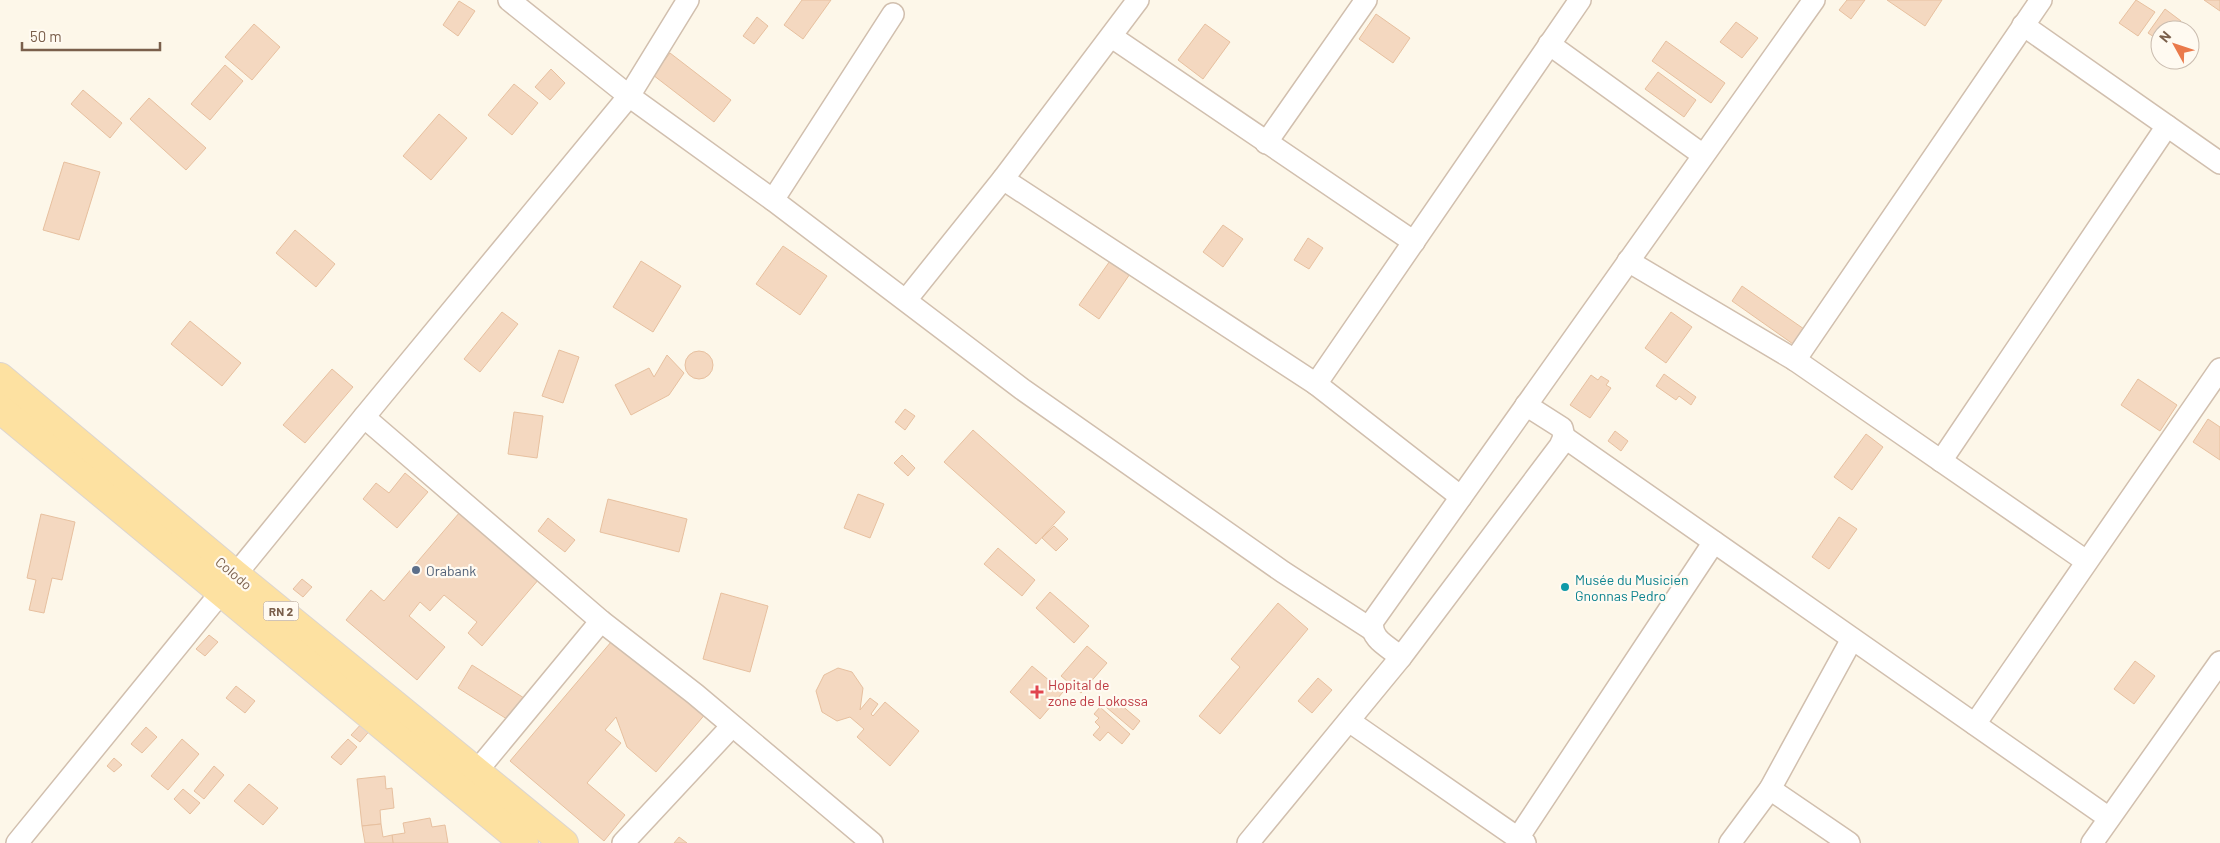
<svg xmlns="http://www.w3.org/2000/svg" width="2220" height="843" viewBox="0 0 2220 843" font-family="Barlow,sans-serif">
  <style>
    .building { fill: #f4d8c0; stroke: #e7c09f }
    .lines { fill: none; stroke-linecap: round; stroke-linejoin: round }
    .street-casing { stroke: #d1bfae; stroke-width: 24 }
    .primary-casing { stroke: #dcd5d0; stroke-width: 30 }
    .street { stroke: #fff; stroke-width: 21 }
    .primary { stroke: #fde1a1; stroke-width: 28 }
    .service-dot { fill: #5c6f8a; stroke: #fffaf1; stroke-width: 2 }
    .culture-dot { fill: #0f9aa8; stroke: #fffaf1; stroke-width: 2 }
    .health-dot { fill: #e0444e; stroke: #fffaf1; stroke-width: 2 }
    .labels { text-anchor: middle; dominant-baseline: central; stroke-width: 4.5; stroke-linejoin: round; paint-order: stroke }
    .shield { fill: #fffaf1; stroke: #a28e7d; stroke-width: 1 }
    .shield-label { font-size: 12px; font-weight: bold; fill: #7a5f4b }
    .service-label { font-size: 14px; fill: #4e5e75; stroke: #fffaf1; text-anchor: start }
    .street-label { font-size: 14px; fill: #7a5f4b; stroke: #fffaf1 }
    .culture-label { font-size: 14px; fill: #0d838f; stroke: #fffaf1; text-anchor: start }
    .health-label { font-size: 14px; fill: #be3a42; stroke: #fffaf1; text-anchor: start }
  </style>
  <rect width="100%" height="100%" fill="#fdf7e9"/>
  <!-- building -->
  <g class="building">
    <path d="M802,0h29l-28,39 -19,-14z"/>
    <path d="M1847,0h18l-14,19 -12,-9z"/>
    <path d="M1887,0h55l-17,26z"/>
    <path d="M2136,0l19,12 -17,24 -19,-13z"/>
    <path d="M2204,0h16v11z"/>
    <path d="M459,1l16,10 -17,25 -15,-11z"/>
    <path d="M2165,9l16,12 -6,9h-15v11l-12,-8z"/>
    <path d="M1376,14l34,24 -17,25 -34,-24z"/>
    <path d="M757,17l11,9 -14,18 -11,-8z"/>
    <path d="M1736,22l22,16 -16,20 -22,-16z"/>
    <path d="M254,24l26,23 -28,33 -27,-23z"/>
    <path d="M1205,24l25,18 -27,37 -25,-19z"/>
    <path d="M1666,41l59,42 -14,20 -59,-42z"/>
    <path d="M670,53l61,47 -17,22 -61,-47z"/>
    <path d="M225,65l18,16 -33,39 -19,-16z"/>
    <path d="M551,69l14,14 -15,17 -15,-13z"/>
    <path d="M1658,72l38,28 -12,17 -39,-28z"/>
    <path d="M514,84l24,19 -26,32 -24,-20z"/>
    <path d="M83,90l39,33 -12,15 -39,-34z"/>
    <path d="M149,98l57,50 -20,22 -56,-51z"/>
    <path d="M439,114l28,24 -36,42 -28,-24z"/>
    <path d="M64,162l36,10 -21,68 -36,-10z"/>
    <path d="M1223,225l20,14 -20,28 -20,-15z"/>
    <path d="M295,230l40,34 -19,23 -40,-34z"/>
    <path d="M1308,238l15,10 -14,21 -15,-9z"/>
    <path d="M783,246l44,30 -27,39 -44,-31z"/>
    <path d="M1112,258l20,13 -33,48 -20,-14z"/>
    <path d="M641,261l40,25 -28,46 -40,-25z"/>
    <path d="M1742,286l62,43 -11,15 -61,-43z"/>
    <path d="M502,312l16,12 -38,48 -16,-13z"/>
    <path d="M1671,312l21,15 -26,36 -21,-15z"/>
    <path d="M190,321l51,42 -19,23 -51,-42z"/>
    <path d="M559,350l20,7 -16,46 -21,-7z"/>
    <circle cx="699" cy="365" r="14"/>
    <path d="M667,355l17,18 -15,22 -38,20 -16,-30 34,-17 5,9z"/>
    <path d="M332,369l21,18 -48,56 -22,-18z"/>
    <path d="M1664,374l32,23 -5,8 -12,-9 -3,4 -20,-14z"/>
    <path d="M1591,375l7,5 3,-4 8,5 -3,4 5,3 -21,30 -20,-13z"/>
    <path d="M2138,379l39,26 -17,26 -39,-26z"/>
    <path d="M905,409l10,7 -10,14 -10,-8z"/>
    <path d="M514,412l29,4 -6,42 -29,-4z"/>
    <path d="M2208,419l12,8v33l-27,-18z"/>
    <path d="M973,430l92,82 -29,32 -92,-82z"/>
    <path d="M1615,431l13,10 -7,10 -13,-10z"/>
    <path d="M1866,434l17,13 -31,43 -18,-13z"/>
    <path d="M902,455l13,13 -7,8 -14,-13z"/>
    <path d="M405,473l23,19 -31,36 -34,-29 13,-16 13,10z"/>
    <path d="M858,494l26,10 -14,34 -26,-10z"/>
    <path d="M608,499l79,20 -8,33 -79,-20z"/>
    <path d="M460,512l79,67 -57,67 -14,-13 9,-11 -33,-27 -14,16 -10,-9 -11,14 36,31 -28,33 -71,-60 25,-30 13,11z"/>
    <path d="M41,514l34,8 -13,58 -10,-2 -8,35 -15,-3 7,-30 -9,-2z"/>
    <path d="M1839,517l18,12 -28,40 -17,-12z"/>
    <path d="M548,518l27,22 -10,12 -27,-21z"/>
    <path d="M1054,526l14,13 -12,12 -14,-13z"/>
    <path d="M998,548l37,32 -13,16 -38,-32z"/>
    <path d="M302,579l10,8 -9,10 -10,-8z"/>
    <path d="M1050,592l39,34 -15,17 -38,-35z"/>
    <path d="M721,593l47,13 -18,66 -47,-13z"/>
    <path d="M1278,603l30,26 -88,105 -21,-18 41,-49 -9,-8z"/>
    <path d="M209,635l9,7 -13,14 -9,-7z"/>
    <path d="M617,635l90,77 -51,60 -29,-25 -11,-30 -11,13 16,13 -34,40 38,32 -21,26 -94,-80z"/>
    <path d="M1087,646l20,17 -26,30 -20,-17z"/>
    <path d="M2135,661l20,15 -21,28 -20,-15z"/>
    <path d="M472,665l52,33 -14,23 -52,-33z"/>
    <path d="M1032,666l31,26 -23,27 -30,-27z"/>
    <path d="M838,668l14,4 11,16 -3,22 10,-12 8,6 -7,10 2,2 12,-14 34,29 -29,35 -33,-29 7,-8 -14,-12 -13,4 -15,-9 -6,-21 8,-16z"/>
    <path d="M1318,678l14,12 -20,23 -14,-12z"/>
    <path d="M236,686l19,15 -10,12 -19,-15z"/>
    <path d="M1113,698l27,23 -7,9 -27,-23z"/>
    <path d="M1100,707l30,27 -8,10 -14,-12 -8,9 -7,-6 7,-8 -5,-5 4,-4 -5,-4z"/>
    <path d="M364,721l8,7 -12,14 -9,-7z"/>
    <path d="M146,727l11,10 -15,16 -11,-9z"/>
    <path d="M182,739l17,15 -31,36 -17,-14z"/>
    <path d="M348,739l9,8 -16,18 -10,-8z"/>
    <path d="M114,758l8,7 -8,7 -7,-6z"/>
    <path d="M214,766l10,9 -20,24 -10,-8z"/>
    <path d="M385,776l1,13 6,-1 2,20 -14,2 1,14 -19,2 -5,-47z"/>
    <path d="M249,784l29,24 -15,17 -29,-24z"/>
    <path d="M183,789l17,14 -10,11 -16,-15z"/>
    <path d="M430,818l2,9 13,-2 3,18h-55l-1,-8 13,-2 -2,-10z"/>
    <path d="M381,824l2,13 9,-2 1,8h-28l-3,-17z"/>
    <path d="M679,837l8,6h-13z"/>
  </g>
  <g class="lines">
    <defs>
      <g id="street">
        <path d="M509,0l120,96 144,104 249,189 261,183 88,57"/>
        <path d="M2023,25l197,138"/>
        <path d="M1112,37l302,205"/>
        <path d="M1549,44l154,111"/>
        <path d="M1266,143l100,-143"/>
        <path d="M1003,179l313,205 145,113"/>
        <path d="M773,200l120,-186"/>
        <path d="M1628,261l167,99 291,201"/>
        <path d="M906,300l97,-121 135,-179"/>
        <path d="M1795,360l246,-360"/>
        <path d="M1316,384l264,-384"/>
        <path d="M364,417l237,204 94,73 177,149"/>
        <path d="M1564,437l545,381"/>
        <path d="M1941,461l226,-335"/>
        <path d="M1401,657c-12,-10 -32,-18 -28,-36l441,-621"/>
        <path d="M1349,721l176,122"/>
        <path d="M1975,724l245,-355"/>
        <path d="M476,772l125,-151"/>
        <path d="M1770,789l79,54"/>
        <path d="M1518,838l196,-296"/>
        <path d="M17,843l347,-426 265,-321 59,-96"/>
        <path d="M623,843l109,-117"/>
        <path d="M1248,843l153,-186 159,-211 4,-9 -2,-9 -36,-23"/>
        <path d="M1730,843l40,-54 82,-150"/>
        <path d="M2092,843l128,-181"/>
      </g>
      <g id="primary">
        <path d="M0,377l235,197 329,269"/>
        <path d="M0,409l524,434"/>
      </g>
    </defs>
    <!-- street casing -->
    <use href="#street" class="street-casing"/>
    <!-- primary casing -->
    <use href="#primary" class="primary-casing"/>
    <!-- street -->
    <use href="#street" class="street"/>
    <!-- primary -->
    <use href="#primary" class="primary"/>
  </g>
  <!-- markers -->
  <circle class="service-dot" cx="416" cy="570" r="5"/>
  <circle class="culture-dot" cx="1565" cy="587" r="5"/>
  <path class="health-dot" d="M1034.5 684.5h5v5h5v5h-5v5h-5v-5h-5v-5h5z"/>
  <g class="labels">
    <!-- shield labels -->
    <rect class="shield" x="263.5" y="601.5" width="35" height="19" rx="4"/>
    <g class="shield-label">
      <text x="281" y="611">RN 2</text>
    </g>
    <!-- service labels -->
    <g class="service-label">
      <text x="426" y="570">Orabank</text>
    </g>
    <!-- street labels -->
    <g class="street-label">
      <text transform="translate(234 573) rotate(40)">Colodo</text>
    </g>
    <!-- culture labels -->
    <g class="culture-label">
      <text x="1575" y="579">Musée du Musicien<tspan x="1575" dy="16">Gnonnas Pedro</tspan></text>
    </g>
    <!-- health labels -->
    <g class="health-label">
      <text x="1048" y="684">Hopital de<tspan x="1048" dy="16">zone de Lokossa</tspan></text>
    </g>
  </g>
  <!-- north arrow -->
  <g transform="translate(2175 45) rotate(310)"><circle r="24" fill="#fffaf1" stroke="#cabcaf"/>
  <path d="M0-4L9 19L0 12L-9 19Z" fill="#ea7a4b"/>
  <text y="-8" font-size="14" font-weight="bold" text-anchor="middle" fill="#7a5f4b">N</text>
  </g>
  <!-- scale -->
  <path d="M22 42v8h138v-8" fill="none" stroke="#7a5f4b" stroke-width="2.5"/>
  <text x="30" y="42" font-size="15" fill="#7a5f4b" stroke="#fffaf1" stroke-width="4" paint-order="stroke">50 m</text>
</svg>
